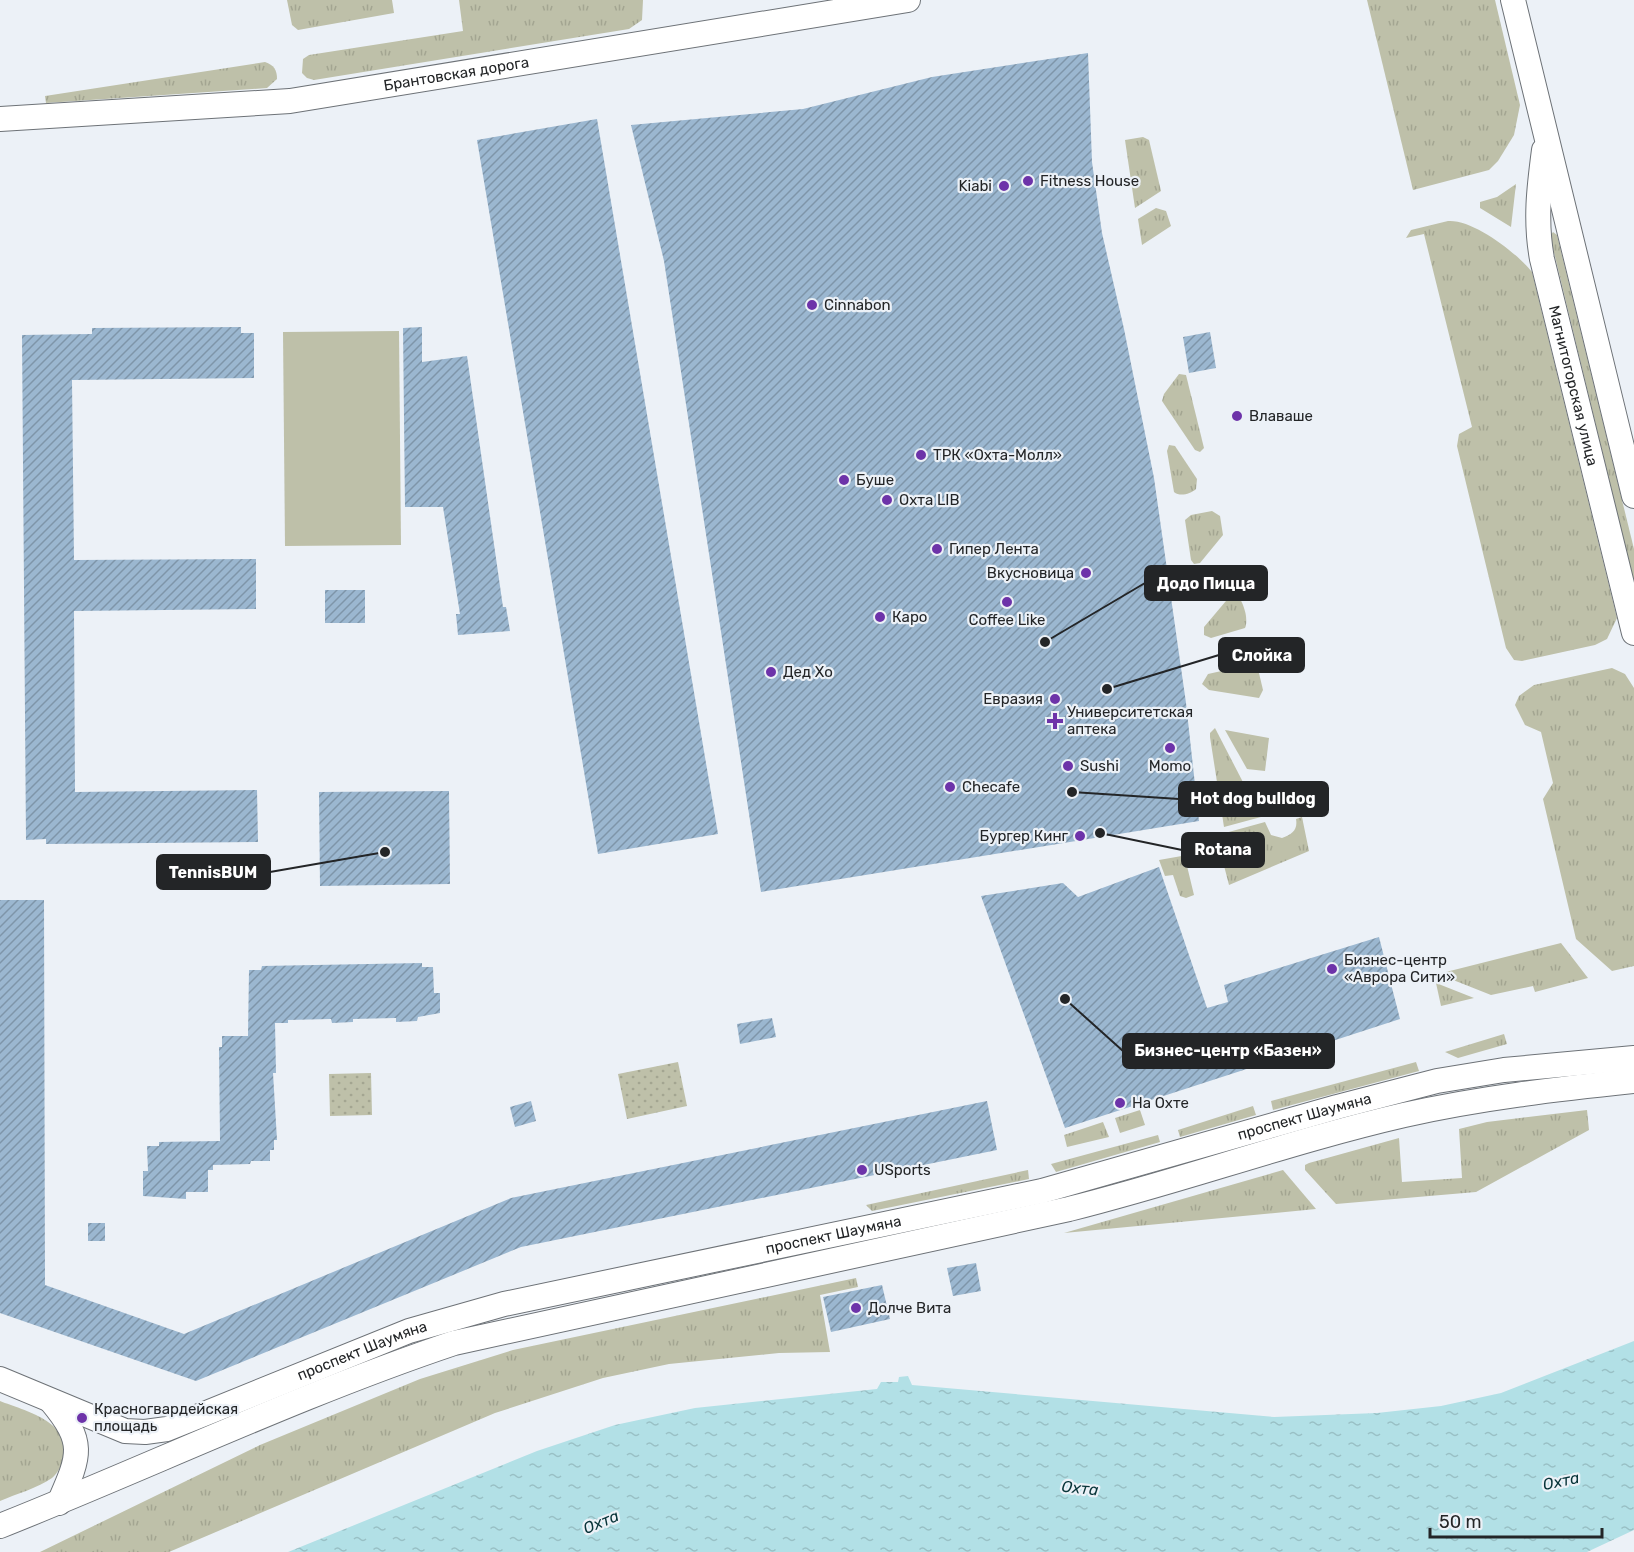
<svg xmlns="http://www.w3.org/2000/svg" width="1634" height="1552" viewBox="0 0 1634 1552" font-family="Rubik,sans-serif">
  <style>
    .grass { fill: url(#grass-tufts) }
    .park { fill: url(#park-dots) }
    .pitch { fill: #bec0a9 }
    .water { fill: url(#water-ripples) }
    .building { fill: url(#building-hatch) }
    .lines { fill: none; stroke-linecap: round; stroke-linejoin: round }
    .minor-casing { stroke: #6d7277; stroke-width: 26 }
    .minor { stroke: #fff; stroke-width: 24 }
    .poi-dot { fill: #6d33a9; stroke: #ecf1f7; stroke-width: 2 }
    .labels { text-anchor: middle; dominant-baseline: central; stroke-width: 4.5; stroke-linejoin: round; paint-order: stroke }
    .street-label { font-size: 15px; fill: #232527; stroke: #ecf1f7 }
    .poi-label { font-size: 15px; fill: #232527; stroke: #ecf1f7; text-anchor: start }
    .water-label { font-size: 16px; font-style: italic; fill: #083439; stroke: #ecf1f7 }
    .leader { fill: none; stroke: #232527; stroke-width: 2 }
    .callout-dot { fill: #232527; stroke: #ecf1f7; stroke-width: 2 }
    .callout { fill: #232527; stroke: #232527; stroke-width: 2 }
    .callout-label { font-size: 16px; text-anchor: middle; font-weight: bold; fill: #fff }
  </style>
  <defs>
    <pattern id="grass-tufts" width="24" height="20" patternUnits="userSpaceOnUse" patternTransform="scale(1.5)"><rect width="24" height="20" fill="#bec0a9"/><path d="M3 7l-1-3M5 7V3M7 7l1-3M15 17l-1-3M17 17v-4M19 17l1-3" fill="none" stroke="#a3a591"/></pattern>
    <pattern id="park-dots" width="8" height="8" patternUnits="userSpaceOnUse" patternTransform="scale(1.5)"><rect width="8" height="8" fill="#bec0a9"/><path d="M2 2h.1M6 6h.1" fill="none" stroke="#a3a591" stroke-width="1.8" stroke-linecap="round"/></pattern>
    <pattern id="water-ripples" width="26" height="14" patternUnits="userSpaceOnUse" patternTransform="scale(1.5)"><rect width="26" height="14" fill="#b2e0e6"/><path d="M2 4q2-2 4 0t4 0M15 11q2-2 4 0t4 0" fill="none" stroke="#99c0c5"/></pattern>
    <pattern id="building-hatch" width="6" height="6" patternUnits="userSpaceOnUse" patternTransform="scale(1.5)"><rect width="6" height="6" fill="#9bb7d0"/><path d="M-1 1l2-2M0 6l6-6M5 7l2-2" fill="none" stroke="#7e95a9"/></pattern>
  </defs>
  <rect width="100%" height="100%" fill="#ecf1f7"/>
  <!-- grass -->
  <g class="grass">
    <path d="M287,0h105l2,13 -96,17 -6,-5z"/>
    <path d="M459,0h184l-1,20 -13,9 -315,51 -7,-2 -5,-5 1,-14 6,-4 154,-24z"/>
    <path d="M1367,0h128l25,105 -6,30 -16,26 -9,9 -76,20z"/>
    <path d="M265,62c9,3 12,8 12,17l-10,9 -221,15 -1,-7z"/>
    <path d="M1143,137l6,3 12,51 -26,17 -10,-68z"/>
    <path d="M1516,184l-5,43 -31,-19v-6l17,-5z"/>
    <path d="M1156,208l10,3 5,15 -29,19 -4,-26z"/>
    <path d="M1448,221c25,-2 69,32 84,51l85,346 -10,21 -12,6 -73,16 -8,-1 -8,-12 -49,-202 2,-12 13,-7 -48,-193 -18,4 5,-8z"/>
    <path d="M1553,232l4,3 77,314v33l-84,-346z"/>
    <path d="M1179,374l7,1 18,73 -4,4 -5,-2 -33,-49 2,-7z"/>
    <path d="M1169,445l6,1 22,33 -1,10c-6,5 -16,8 -22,3l-7,-41z"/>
    <path d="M1212,511l8,5 3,19 -23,28 -6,1 -3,-4 -6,-40 6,-5z"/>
    <path d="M1236,594c7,6 13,25 9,34l-34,10 -7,-3v-8l27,-32z"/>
    <path d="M1253,664l5,5 5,21 -4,8 -50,-8 -7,-6 6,-10z"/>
    <path d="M1612,668l13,6 9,14v278l-22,5 -36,-32 -33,-140 10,-16 -12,-51 -16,-7 -10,-20 4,-9 15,-11z"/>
    <path d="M1215,728l46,89 -37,10 -14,-90v-4z"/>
    <path d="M1225,730l44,8 -4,33 -18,-2z"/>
    <path d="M1302,817l7,34 -80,34 -7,-27 -35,8 7,29 -8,3 -6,-2 -7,-21 -8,1 -6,-16 68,-12 -2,-15 40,-11 6,13 11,3c10,-4 16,-8 14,-19z"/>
    <path d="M1561,943l27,35 -53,14 -2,-6 -42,9 -53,-21z"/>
    <path d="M1436,983l38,15 -33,8z"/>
    <path d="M1504,1034l3,10 -49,14 -13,-6z"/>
    <path d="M1416,1062l3,9 -146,39 -2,-9z"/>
    <path d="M1253,1106l3,9 -76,22 -2,-7z"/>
    <path d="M1140,1110l5,15 -25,8 -5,-15z"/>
    <path d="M1587,1110l2,20 -113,62 -140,12 -31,-34v-5l4,-2 90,-25 3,44 60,-4 -3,-49 28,-7z"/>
    <path d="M1103,1122l6,15 -42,10 -3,-12z"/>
    <path d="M1158,1135l2,7 -104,30 -5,-8z"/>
    <path d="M1028,1170l1,9 -157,32 -6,-6z"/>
    <path d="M1283,1170l33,39 -252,24z"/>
    <path d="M856,1278l2,9 -38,8 10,57 -51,1 -110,11 -66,14 -108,35 -326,139h-129l220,-107 160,-66 93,-29z"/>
    <path d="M0,1401c25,10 72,20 63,57 -1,7 -5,15 -11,20 -14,10 -36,16 -52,23z"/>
  </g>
  <!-- park -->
  <g class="park">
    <path d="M678,1062l9,44 -60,13 -9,-45z"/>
    <path d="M371,1073l1,42 -42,1 -1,-42z"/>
  </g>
  <!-- pitch -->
  <path class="pitch" d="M399,331l2,214 -116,1 -2,-214z"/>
  <!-- water -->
  <path class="water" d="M1634,1341v189l-47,22h-1299l249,-101 78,-26 80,-17 182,-19 4,-7h17l1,-5 9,-1 4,9 362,32 103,-4 64,-7 60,-13z"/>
  <!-- building -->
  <g class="building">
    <path d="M1088,53l4,109 10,71 22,96 30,149 32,225 13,118 -438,71 -97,-631 -33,-136 172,-16 129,-32z"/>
    <path d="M597,119l121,715 -120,20 -121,-714z"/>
    <path d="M241,327v6h13v45l-182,2 2,180 182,-1v50l-182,2 1,181 182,-2 1,52 -212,2v-5l-20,1 -4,-505 70,-1v-6z"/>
    <path d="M422,327v35l45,-6 36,251h3l4,24 -52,4 -2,-21h4l-17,-107h-38l-2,-179z"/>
    <path d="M1210,332l6,36 -27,5 -6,-36z"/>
    <rect x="325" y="590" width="40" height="33"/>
    <path d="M449,791l1,93 -130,2 -1,-94z"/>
    <path d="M1159,867l48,141 21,-6 -4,-17 155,-48 21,82 -335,109 -84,-232 82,-13 15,14z"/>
    <path d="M0,900h44l1,385 139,49 327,-136 476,-97 10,49 -476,97 -325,134 -196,-68z"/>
    <path d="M422,963v4h11l1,26h6v20l-22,4 -1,4 -21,1v-4l-43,1v3l-21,1 -1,-4 -43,1v3h-13l1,50h-3l4,67h-3v10h-4v11h-19l-1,3 -37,1v5h-5v22h-22v7l-43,-3v-25h5l-1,-25h12v-4l61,-1 -1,-94h3v-11h26l1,-66h12l1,-4z"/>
    <path d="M772,1018l4,19 -36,7 -3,-20z"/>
    <path d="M531,1101l5,20 -21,6 -5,-20z"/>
    <rect x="88" y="1223" width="17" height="18"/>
    <path d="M976,1263l5,28 -28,5 -6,-28z"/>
    <path d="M882,1285l8,34 -59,13 -8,-35z"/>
  </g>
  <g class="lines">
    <defs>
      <g id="minor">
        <path d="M1513,0l121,496"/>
        <path id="s1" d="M0,119l290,-18 618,-101"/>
        <path id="s2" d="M1544,150c-5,38 -9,71 -2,109l92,374"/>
        <path id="s3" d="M0,1379l125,52 20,1 22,-3 242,-98 95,-27 538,-113 295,-84 100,-26 67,-11 130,-12"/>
        <path d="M51,1401c35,42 29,54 8,102"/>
        <path d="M0,1526c151,-60 299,-131 454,-183l615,-134c113,-28 222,-68 335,-94 76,-17 153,-26 230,-34"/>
      </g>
    </defs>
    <!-- minor casing -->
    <use href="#minor" class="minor-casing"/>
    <!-- minor -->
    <use href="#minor" class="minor"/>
  </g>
  <!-- markers -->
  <g class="poi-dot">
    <circle cx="1028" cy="181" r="6"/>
    <circle cx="1004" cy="186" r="6"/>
    <circle cx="812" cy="305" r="6"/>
    <circle cx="1237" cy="416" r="6"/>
    <circle cx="921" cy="455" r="6"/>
    <circle cx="844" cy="480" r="6"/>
    <circle cx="887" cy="500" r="6"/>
    <circle cx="937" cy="549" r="6"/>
    <circle cx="1086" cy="573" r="6"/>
    <circle cx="1007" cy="602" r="6"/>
    <circle cx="880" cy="617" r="6"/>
    <circle cx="771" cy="672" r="6"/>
    <circle cx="1055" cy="699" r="6"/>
    <path d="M1052 712h6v6h6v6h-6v6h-6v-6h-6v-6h6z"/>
    <circle cx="1170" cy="748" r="6"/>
    <circle cx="1068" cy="766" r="6"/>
    <circle cx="950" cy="787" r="6"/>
    <circle cx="1080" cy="836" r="6"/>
    <circle cx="1332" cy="969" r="6"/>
    <circle cx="1120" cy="1103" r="6"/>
    <circle cx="862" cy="1170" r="6"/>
    <circle cx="856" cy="1308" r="6"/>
    <circle cx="82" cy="1418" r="6"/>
  </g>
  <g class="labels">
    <!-- street labels -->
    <g class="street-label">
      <text stroke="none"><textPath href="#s1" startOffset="459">Брантовская дорога</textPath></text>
      <text stroke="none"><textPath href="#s2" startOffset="240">Магнитогорская улица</textPath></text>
      <text stroke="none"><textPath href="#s3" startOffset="1360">проспект Шаумяна</textPath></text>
      <text stroke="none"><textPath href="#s3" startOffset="874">проспект Шаумяна</textPath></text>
      <text stroke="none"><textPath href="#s3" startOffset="388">проспект Шаумяна</textPath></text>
    </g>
    <!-- poi labels -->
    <g class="poi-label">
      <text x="1040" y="181">Fitness House</text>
      <text x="992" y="186" text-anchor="end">Kiabi</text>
      <text x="824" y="305">Cinnabon</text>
      <text x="1249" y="416">Влаваше</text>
      <text x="933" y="455">ТРК «Охта-Молл»</text>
      <text x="856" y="480">Буше</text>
      <text x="899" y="500">Охта LIB</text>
      <text x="949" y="549">Гипер Лента</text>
      <text x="1074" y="573" text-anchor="end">Вкусновица</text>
      <text x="892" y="617">Каро</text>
      <text x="1007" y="620" text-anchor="middle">Coffee Like</text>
      <text x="783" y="672">Дед Хо</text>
      <text x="1043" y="699" text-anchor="end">Евразия</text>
      <text x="1067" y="712">Университетская<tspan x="1067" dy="17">аптека</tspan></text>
      <text x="1080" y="766">Sushi</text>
      <text x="1170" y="766" text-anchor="middle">Momo</text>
      <text x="962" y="787">Checafe</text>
      <text x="1068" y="836" text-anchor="end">Бургер Кинг</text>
      <text x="1344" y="960">Бизнес-центр<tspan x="1344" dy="17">«Аврора Сити»</tspan></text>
      <text x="1132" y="1103">На Охте</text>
      <text x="874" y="1170">USports</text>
      <text x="868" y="1308">Долче Вита</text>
      <text x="94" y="1409">Красногвардейская<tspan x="94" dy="17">площадь</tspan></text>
    </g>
    <!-- water labels -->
    <g class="water-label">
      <text transform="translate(1561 1481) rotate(-12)">Охта</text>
      <text transform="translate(1080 1488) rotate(6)">Охта</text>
      <text transform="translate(601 1522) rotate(-23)">Охта</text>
    </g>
  </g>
  <!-- callouts -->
  <path class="leader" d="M1045 642L1145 583M1107 689L1219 655M1072 792L1179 799M1100 833L1182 850M385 852L270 872M1065 999L1123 1051"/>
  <g class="callout-dot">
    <circle cx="1045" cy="642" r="6"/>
    <circle cx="1107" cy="689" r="6"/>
    <circle cx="1072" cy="792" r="6"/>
    <circle cx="1100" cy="833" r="6"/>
    <circle cx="385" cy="852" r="6"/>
    <circle cx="1065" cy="999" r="6"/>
  </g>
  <g class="callout">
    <rect x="1145" y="566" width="122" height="34" rx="6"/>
    <rect x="1219" y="638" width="85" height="34" rx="6"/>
    <rect x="1179" y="782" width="149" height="34" rx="6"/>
    <rect x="1182" y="833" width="82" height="34" rx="6"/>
    <rect x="157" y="855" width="113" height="34" rx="6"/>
    <rect x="1123" y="1034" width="211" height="34" rx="6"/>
  </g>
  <g class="callout-label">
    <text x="1206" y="589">Додо Пицца</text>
    <text x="1262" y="661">Слойка</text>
    <text x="1253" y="804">Hot dog bulldog</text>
    <text x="1223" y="855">Rotana</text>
    <text x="213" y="878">TennisBUM</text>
    <text x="1228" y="1056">Бизнес-центр «Базен»</text>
  </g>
  <!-- scale -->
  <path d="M1430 1528v9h172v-9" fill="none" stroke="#232527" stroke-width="3"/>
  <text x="1439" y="1528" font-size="18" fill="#232527" stroke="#ecf1f7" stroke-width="4.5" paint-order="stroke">50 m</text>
</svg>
